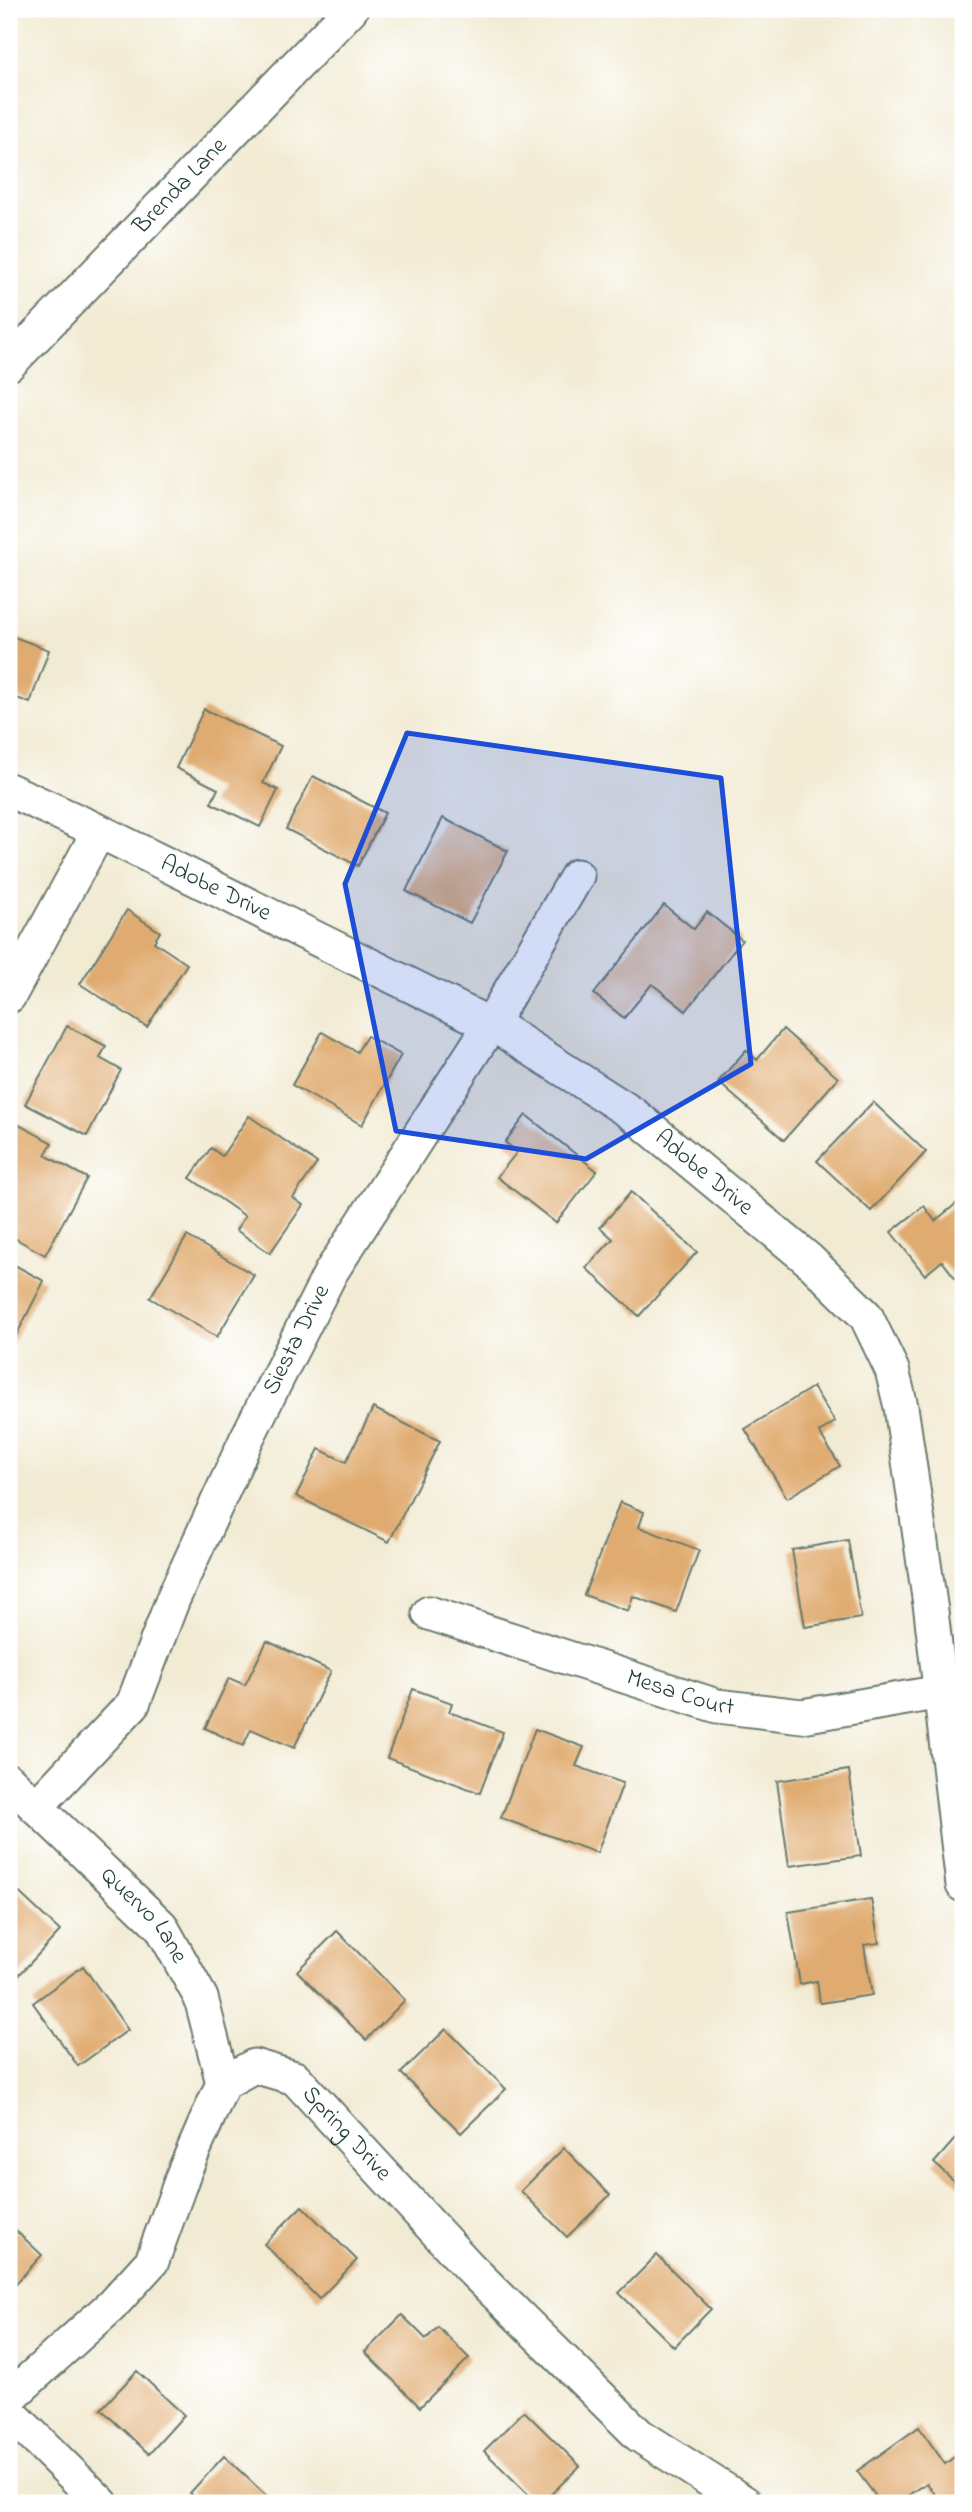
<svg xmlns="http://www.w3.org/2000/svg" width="972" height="2512" viewBox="0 0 972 2512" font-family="'Indie Flower',sans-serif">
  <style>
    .building { fill: #e0ab6f }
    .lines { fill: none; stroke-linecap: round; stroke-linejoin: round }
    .street-casing { stroke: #697a6c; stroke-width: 37 }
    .street { stroke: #fff; stroke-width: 33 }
    .marked { fill: #1d4ed8; fill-opacity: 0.2; stroke: #1d4ed8; stroke-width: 5; stroke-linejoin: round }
    .labels { text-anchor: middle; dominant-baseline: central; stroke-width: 5; stroke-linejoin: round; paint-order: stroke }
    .street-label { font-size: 24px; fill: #1f3d34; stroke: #fff }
  </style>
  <rect width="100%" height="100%" fill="#fff"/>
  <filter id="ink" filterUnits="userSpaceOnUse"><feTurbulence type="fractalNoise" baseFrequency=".0143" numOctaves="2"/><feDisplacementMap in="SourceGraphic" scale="14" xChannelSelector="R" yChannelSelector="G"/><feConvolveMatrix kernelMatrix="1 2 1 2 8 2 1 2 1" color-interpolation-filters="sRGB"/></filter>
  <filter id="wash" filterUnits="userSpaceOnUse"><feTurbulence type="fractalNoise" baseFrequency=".00686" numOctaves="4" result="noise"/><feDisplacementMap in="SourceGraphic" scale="28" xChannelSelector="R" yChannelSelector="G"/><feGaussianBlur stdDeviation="1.57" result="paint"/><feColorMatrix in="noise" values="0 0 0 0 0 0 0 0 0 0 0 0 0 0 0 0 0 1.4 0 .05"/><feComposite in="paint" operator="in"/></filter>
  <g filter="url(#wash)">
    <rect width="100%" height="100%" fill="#f2ebd4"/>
    <g id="blocks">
      <!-- building -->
      <g class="building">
        <path d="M9,635l40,15 -19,53 -21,-8z"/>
        <path d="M204,709l77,37 -18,37 15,7 -18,37 -49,-24 7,-14 -42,-21z"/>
        <path d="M313,776l72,37 -27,53 -72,-37z"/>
        <path d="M443,818l65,33 -38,72 -64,-32z"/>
        <path d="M664,905l30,24 13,-17 35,28 -56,71 -34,-27 -28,34 -30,-24z"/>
        <path d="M127,910l33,22 -6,10 33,22 -40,63 -67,-43z"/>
        <path d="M67,1026l39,20 -6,12 21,12 -34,66 -62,-32z"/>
        <path d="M783,1029l55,49 -54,62 -66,-58 28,-32 11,10z"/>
        <path d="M322,1032l35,20 10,-16 34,19 -39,70 -70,-40z"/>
        <path d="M873,1102l53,50 -55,59 -54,-50z"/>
        <path d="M526,1115l71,56 -41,52 -59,-46 20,-25 -12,-10z"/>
        <path d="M249,1116l68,47 -24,35 10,7 -33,48 -34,-23 9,-14 -55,-38 21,-30 11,8z"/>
        <path d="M16,1123l36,20 -7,12 42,23 -42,77 -36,-20v-45l2,-5 -2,-2v-47z"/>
        <path d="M631,1192l66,60 -58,64 -53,-48 27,-29 -13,-12z"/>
        <path d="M963,1198v90l-21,-27 -17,14 -34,-43 33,-26 11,15z"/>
        <path d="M187,1236l67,39 -37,62 -67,-39z"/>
        <path d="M9,1262l35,19 -35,69z"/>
        <path d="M813,1387l22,35 -16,10 21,34 -53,32 -42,-69z"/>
        <path d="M373,1408l67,33 -51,101 -93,-46 23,-47 27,13z"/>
        <path d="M620,1502l24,10 -5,15 60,23 -23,62 -43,-16 -5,15 -44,-16z"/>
        <path d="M848,1540l13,78 -56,9 -13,-77z"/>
        <path d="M267,1641l64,30 -37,77 -43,-19 -8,17 -38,-18 24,-50 16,7z"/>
        <path d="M413,1689l39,14 -3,9 54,20 -23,61 -93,-35z"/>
        <path d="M535,1729l49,18 -8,19 47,17 -26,70 -96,-35z"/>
        <path d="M849,1770l12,86 -72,10 -12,-85z"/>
        <path d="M9,1883l51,48 -40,43 -11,-10z"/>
        <path d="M871,1899l8,44 -15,2 8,50 -52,8 -3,-22 -17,3 -12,-72z"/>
        <path d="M337,1931l68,69 -39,40 -69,-69z"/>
        <path d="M83,1966l45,64 -50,36 -45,-63z"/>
        <path d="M446,2029l60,60 -45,44 -60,-60z"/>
        <path d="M963,2130v59l-29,-26z"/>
        <path d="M564,2148l46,47 -43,42 -46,-46z"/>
        <path d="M302,2206l55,54 -38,39 -55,-55z"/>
        <path d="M9,2224l33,31 -33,36z"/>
        <path d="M657,2255l54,54 -37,38 -55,-54z"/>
        <path d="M402,2315l24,24 12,-12 31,31 -49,49 -55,-55z"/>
        <path d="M137,2371l47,44 -35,39 -48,-45z"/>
        <path d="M524,2411l56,55 -38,37h-5l-53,-52z"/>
        <path d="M919,2427l26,37 18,-14v53h-22l-14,-20 -29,20h-17l-24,-32z"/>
        <path d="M224,2456l47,44 -3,3h-67l-11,-10z"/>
      </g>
    </g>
  </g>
  <g filter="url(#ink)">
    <use href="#blocks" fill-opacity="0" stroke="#697a6c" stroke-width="2"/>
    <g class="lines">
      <defs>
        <g id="street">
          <path id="s1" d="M9,364l342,-355"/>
          <path id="s2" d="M9,790l90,41 406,201 128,82 176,146 57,56 26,54 9,37 30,204 32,274"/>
          <path d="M9,996l90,-165"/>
          <path id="s3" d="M429,1613l288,93 85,10 139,-24"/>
          <path id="s4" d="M9,1781l152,145 40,72 22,85"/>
          <path id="s5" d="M36,1807l97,-103 40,-105 74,-161 84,-166 160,-248 86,-148"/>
          <path id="s6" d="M9,2398l102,-92 41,-45 33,-91 38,-87 31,-17 41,12 174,189 170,168 106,68"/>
          <path d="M9,2412l92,91"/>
        </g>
      </defs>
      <!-- street casing -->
      <use href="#street" class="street-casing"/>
      <!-- street -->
      <use href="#street" class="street"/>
    </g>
  </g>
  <!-- marked area -->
  <path class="marked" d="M407,733l314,45 30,286 -165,95 -190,-28 -51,-247z"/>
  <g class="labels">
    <!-- street labels -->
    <g class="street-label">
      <text stroke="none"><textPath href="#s1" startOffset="247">Brenda Lane</textPath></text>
      <text stroke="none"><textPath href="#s2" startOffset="229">Adobe Drive</textPath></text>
      <text stroke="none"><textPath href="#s2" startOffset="796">Adobe Drive</textPath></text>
      <text stroke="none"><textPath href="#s5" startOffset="541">Siesta Drive</textPath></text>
      <text stroke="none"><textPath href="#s3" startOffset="264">Mesa Court</textPath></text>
      <text stroke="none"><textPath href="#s4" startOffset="191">Quervo Lane</textPath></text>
      <text stroke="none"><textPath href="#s6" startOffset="544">Spring Drive</textPath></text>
    </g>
  </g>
  <!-- margin -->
  <rect width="972" height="2512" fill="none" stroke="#fff" stroke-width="35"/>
</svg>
